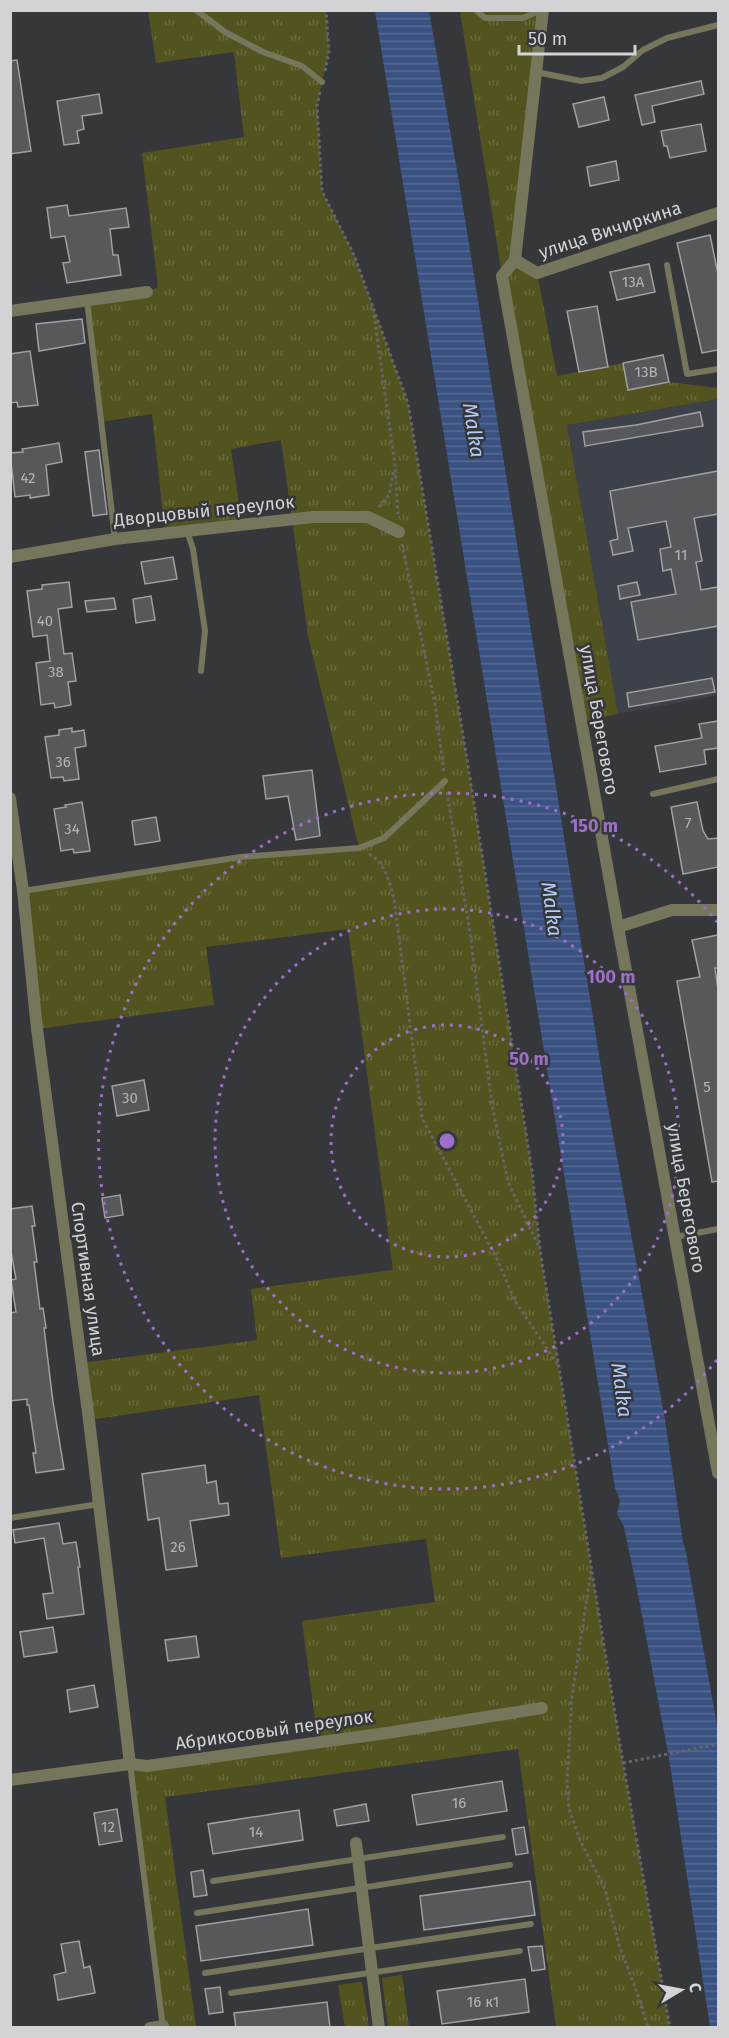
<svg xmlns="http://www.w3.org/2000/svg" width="729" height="2038" viewBox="0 0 729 2038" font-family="'Fira Sans',sans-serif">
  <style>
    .built { fill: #3d4149 }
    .grass { fill: url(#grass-tufts) }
    .water { fill: url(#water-rules) }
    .building { fill: #57585b; stroke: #9fa0a3; stroke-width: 1.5 }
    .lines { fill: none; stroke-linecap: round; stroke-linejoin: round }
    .path { stroke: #656669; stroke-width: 3; stroke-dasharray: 3 3; stroke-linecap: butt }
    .service { stroke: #75765c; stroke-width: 6 }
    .minor { stroke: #75765c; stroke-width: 12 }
    .ring { fill: none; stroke: #9e6fc8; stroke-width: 3; stroke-dasharray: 3 6 }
    .labels { text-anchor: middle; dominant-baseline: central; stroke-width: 5; stroke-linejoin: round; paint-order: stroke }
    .number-label { font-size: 15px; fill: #b4b4b6 }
    .street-label { font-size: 18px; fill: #d3d3d5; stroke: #36373a }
    .water-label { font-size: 20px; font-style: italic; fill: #b4cbf9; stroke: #36373a }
    .centre { fill: #9e6fc8; stroke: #36373a; stroke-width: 3 }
    .ring-label { font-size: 18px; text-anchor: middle; font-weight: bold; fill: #9e6fc8; stroke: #36373a; stroke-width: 5; stroke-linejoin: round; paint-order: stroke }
  </style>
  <defs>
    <pattern id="grass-tufts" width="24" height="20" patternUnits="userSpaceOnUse" patternTransform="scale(1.5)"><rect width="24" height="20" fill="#53531f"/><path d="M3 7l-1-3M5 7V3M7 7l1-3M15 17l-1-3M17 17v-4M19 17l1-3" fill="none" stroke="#6b6b3f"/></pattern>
    <pattern id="water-rules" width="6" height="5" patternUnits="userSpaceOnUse" patternTransform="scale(1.5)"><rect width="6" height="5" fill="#3a5282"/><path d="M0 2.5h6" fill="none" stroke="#566a93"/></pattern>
  </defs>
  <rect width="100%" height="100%" fill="#36373a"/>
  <!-- built -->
  <path class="built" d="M718,399v296l-100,19 -51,-289z"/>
  <!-- grass -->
  <g class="grass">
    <path d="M148,11h178l3,40 -12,55 5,85 32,64 54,148 59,356 65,412 8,79 83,513 47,264h-114l-38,-278 -353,48 31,230h-33l-33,-263 188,-22 -16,-121 133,-19 -9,-63 -145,19 -22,-163 -170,25 -8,-57 176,-23 -6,-51 142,-19 -45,-341 -142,18 8,58 -177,24 -14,-138 217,-34 119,-9 -51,-212 -27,-196 -50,9 11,75 -77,9 -13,-119 -51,8 -14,-122 60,-8 11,-5 -16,-134 102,-16 -10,-85 -78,11z"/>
    <path d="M460,11h83l-28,249 22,13 20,103 66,-13 5,27 41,-8 49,6v11l-151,26 51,289 -37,8 -79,-447z"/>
    <path d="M402,1975l7,52h-21l-6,-49z"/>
    <path d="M362,1982l7,45h-24l-7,-42z"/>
  </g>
  <!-- water -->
  <path class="water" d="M375,11h54l29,165 146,910 61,334 18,122 3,10 32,179v296h-8l-41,-269 -32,-169 -13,-62 -7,-13 3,-14 -5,-12z"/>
  <!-- building -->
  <g class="building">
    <path d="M17,60l14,91 -21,3v-93z"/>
    <path d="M701,81l3,13 -52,12 3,16 -13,3 -7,-30z"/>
    <path d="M99,94l3,19 -20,3 2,13 -7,2 2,12 -15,2 -7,-44z"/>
    <path d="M604,97l5,23 -30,7 -6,-23z"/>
    <path d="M701,124l5,27 -36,7 -3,-12h-3l-3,-15z"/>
    <path d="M616,161l3,19 -29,6 -3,-19z"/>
    <path d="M67,205l2,11 57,-8 3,19 -19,2 3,26h5l3,20 -54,8 -4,-20 7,-1 -5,-26 -14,2 -4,-30z"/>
    <path d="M710,235l8,39v76l-16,3 -25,-110z"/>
    <path d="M649,264l6,28 -38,8 -7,-28z"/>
    <path d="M597,306l11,61 -29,5 -12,-61z"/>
    <path d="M82,319l3,24 -46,8 -3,-27z"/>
    <path d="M30,351l8,54 -20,2 -1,-5 -7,1v-49z"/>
    <path d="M663,355l6,27 -41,8 -5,-27z"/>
    <path d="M700,412l3,14 -118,20 -2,-14 53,-7z"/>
    <path d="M59,443l3,19 -16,3 3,30 -19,3v-3l-15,2 -5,-44 13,-1 -1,-3z"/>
    <path d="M99,450l8,64 -14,2 -8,-64z"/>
    <path d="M718,471v43l-24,4 8,43 -6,1 5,28 17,-3v39l-80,14 -7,-38 45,-8 -5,-25 -8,2 -3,-22 11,-2 -5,-26 -38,7 5,23 -20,4 -3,-14 8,-2 -8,-48z"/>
    <path d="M173,557l4,22 -32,5 -4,-22z"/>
    <path d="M69,582l3,25 -14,2 6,45 8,-1 4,28 -8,1 3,23 -16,3 -1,-5 -13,2 -5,-42 14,-2 -3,-26 -14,2 -6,-46 15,-2v-4z"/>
    <path d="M637,582l3,13 -20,4 -2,-13z"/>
    <path d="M151,596l4,24 -19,3 -3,-24z"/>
    <path d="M114,598l2,11 -29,3 -2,-11z"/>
    <path d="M712,678l3,14 -86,15 -2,-14z"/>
    <path d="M718,721v27l-14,2 2,14 -46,8 -5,-26 47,-8 -3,-14z"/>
    <path d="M72,728v4l12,-2 2,16 -11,2 4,31 -15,2 -1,-4 -12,1 -6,-41 14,-2v-5z"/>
    <path d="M312,770l8,66 -24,4 -8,-44 -22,3 -3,-23z"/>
    <path d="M82,802l8,49 -16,2 -1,-4 -12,2 -7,-42 12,-2 -1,-2z"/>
    <path d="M697,802l6,29 5,8 10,-1v29l-35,7 -12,-67z"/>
    <path d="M156,817l4,24 -25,4 -3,-24z"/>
    <path d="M718,935v33h-3l3,22v191l-6,1 -35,-201 23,-4 -8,-37z"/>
    <path d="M144,1080l5,30 -32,6 -5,-30z"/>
    <path d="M120,1195l3,20 -18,3 -3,-20z"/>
    <path d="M32,1206l3,20h-3l5,36h-3l6,47 3,-1 3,20h-2l9,74 11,67 -28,4 -3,-20h3l-7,-48h-2v-6l-17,2v-88l6,-1 -5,-32 5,-1 -6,-33v-37z"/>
    <path d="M205,1465l2,18 9,-2 3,23 9,-1 1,12 -39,6 7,45 -31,4 -7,-52 -11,2 -6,-46z"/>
    <path d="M59,1523l4,21 13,-2 4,25h-2l6,47 -37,5 -4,-25 10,-1 -9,-55 -29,5 -2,-13z"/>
    <path d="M53,1627l4,25 -33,5 -4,-25z"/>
    <path d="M196,1636l3,21 -31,4 -3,-21z"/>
    <path d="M94,1685l4,22 -28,5 -3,-22z"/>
    <path d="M502,1781l5,30 -90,14 -5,-30z"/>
    <path d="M366,1804l3,17 -32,5 -3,-16z"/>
    <path d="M117,1809l5,32 -23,4 -5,-32z"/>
    <path d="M299,1810l4,30 -90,14 -5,-30z"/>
    <path d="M524,1827l4,26 -12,2 -4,-26z"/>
    <path d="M203,1870l4,25 -13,2 -3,-25z"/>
    <path d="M530,1881l5,34 -111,15 -4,-34z"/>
    <path d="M308,1909l5,36 -112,16 -5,-35z"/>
    <path d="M79,1941l5,27 6,-2 5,27 -37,7 -4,-25 12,-3 -5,-28z"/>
    <path d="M542,1946l3,23 -13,2 -4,-24z"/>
    <path d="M525,1979l4,33 -87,12 -5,-33z"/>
    <path d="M220,1987l3,25 -14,2 -4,-25z"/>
    <path d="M327,2002l3,26h-94l-2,-15z"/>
  </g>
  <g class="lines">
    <!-- path -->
    <g class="path">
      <path d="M325,71l4,-20 -3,-41"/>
      <path d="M320,92l-3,14 5,85 32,64 54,148 59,356 65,412 8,79 83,513 47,265"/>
      <path d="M374,315l21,150 3,51"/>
      <path d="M379,507l10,-12 5,-26"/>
      <path d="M402,544l33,160 9,69"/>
      <path d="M447,792l23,141 22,172 16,77 31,65"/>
      <path d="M369,854c17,10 20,27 25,45l28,219 75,141 18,42 43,64"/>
      <path d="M591,1571l-19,125 -5,85 2,28 11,31 25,49 14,56 20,53 9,30"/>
      <path d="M623,1763l95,-19"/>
    </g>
    <!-- service -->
    <g class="service">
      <path d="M196,10l29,22 38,20 39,14 20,16"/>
      <path d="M476,10l9,8h38l18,-8"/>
      <path d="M536,72l45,9 21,-3 21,-11 20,-17 24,-12 51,-13"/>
      <path d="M667,265l20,109 31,-5"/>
      <path d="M87,301l28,238"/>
      <path d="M187,531l6,18 12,82 -4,40"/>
      <path d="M653,794l65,-15"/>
      <path d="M23,891l217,-34 119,-9 25,-10 61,-57"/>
      <path d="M675,1237l43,-8"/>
      <path d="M10,1518l89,-14"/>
      <path d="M130,1764l33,264"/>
      <path d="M213,1881l290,-44"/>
      <path d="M197,1913l313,-48"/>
      <path d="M205,1973l326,-49"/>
      <path d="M231,1993l289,-42"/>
    </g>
    <!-- minor -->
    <g class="minor">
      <path d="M515,260l-13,16 116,651 100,546"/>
      <path d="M515,260l28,-250"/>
      <path d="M515,260l22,13 181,-60"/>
      <path d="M10,311l137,-19"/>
      <path d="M10,557l105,-18 198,-22h55l31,15"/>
      <path d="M10,798l13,93 14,138 52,391 41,344"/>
      <path d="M618,927l54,-17h46"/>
      <path d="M10,1780l120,-16 17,2 240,-33 155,-25"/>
      <path d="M356,1843l23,185"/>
      <path d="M150,2028l13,-2"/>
    </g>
  </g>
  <!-- distance rings -->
  <g class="ring">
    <circle cx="447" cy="1141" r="116"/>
    <circle cx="447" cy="1141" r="232"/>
    <path d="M717 1360A348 348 0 1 1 717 922"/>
  </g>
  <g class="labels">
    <!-- number labels -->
    <g class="number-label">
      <text x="633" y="282">13А</text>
      <text x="646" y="372">13В</text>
      <text x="28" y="478">42</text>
      <text x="681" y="555">11</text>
      <text x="45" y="621">40</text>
      <text x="56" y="672">38</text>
      <text x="63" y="762">36</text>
      <text x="688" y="823">7</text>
      <text x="72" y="829">34</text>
      <text x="707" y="1087">5</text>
      <text x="130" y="1098">30</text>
      <text x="178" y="1547">26</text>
      <text x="459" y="1803">16</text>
      <text x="108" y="1827">12</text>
      <text x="256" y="1832">14</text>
      <text x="483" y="2002">16 к1</text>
    </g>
    <!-- street labels -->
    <g class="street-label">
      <text transform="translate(610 230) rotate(-18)">улица Вичиркина</text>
      <text transform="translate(204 511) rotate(-6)">Дворцовый переулок</text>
      <text transform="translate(599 720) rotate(80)">улица Берегового</text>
      <text transform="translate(686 1198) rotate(80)">улица Берегового</text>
      <text transform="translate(88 1279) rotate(82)">Спортивная улица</text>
      <text transform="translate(274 1730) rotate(-8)">Абрикосовый переулок</text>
    </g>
    <!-- water labels -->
    <g class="water-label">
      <text transform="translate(474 430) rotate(81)">Malka</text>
      <text transform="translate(552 909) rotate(82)">Malka</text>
      <text transform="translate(622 1390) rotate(82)">Malka</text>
    </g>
  </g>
  <circle cx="447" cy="1141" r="9" class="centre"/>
  <g class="ring-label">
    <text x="594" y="832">150 m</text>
    <text x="611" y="983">100 m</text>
    <text x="529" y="1065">50 m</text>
  </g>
  <!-- border -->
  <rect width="729" height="2038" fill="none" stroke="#d3d3d5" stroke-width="24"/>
  <!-- north arrow -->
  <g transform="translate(681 1990) rotate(80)" stroke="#36373a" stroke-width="4.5" paint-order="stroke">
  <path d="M0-4.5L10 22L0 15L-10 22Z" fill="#d3d3d5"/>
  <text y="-9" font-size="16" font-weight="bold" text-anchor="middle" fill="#d3d3d5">С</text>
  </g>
  <!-- scale -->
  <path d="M519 45v9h116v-9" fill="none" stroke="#d3d3d5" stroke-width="3"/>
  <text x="528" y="45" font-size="18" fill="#d3d3d5" stroke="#36373a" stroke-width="4.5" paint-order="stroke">50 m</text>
</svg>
